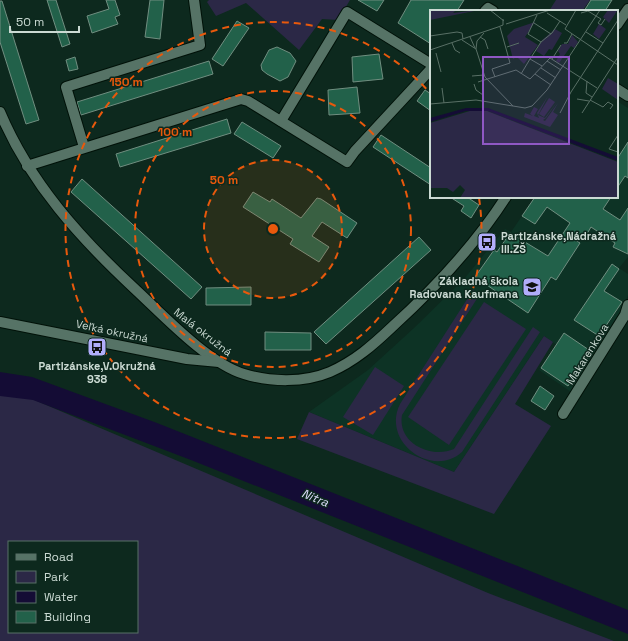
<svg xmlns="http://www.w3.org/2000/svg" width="628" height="641" viewBox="0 0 628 641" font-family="'Space Grotesk',sans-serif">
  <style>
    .built { fill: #0d3325 }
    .green { fill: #2b2846; fill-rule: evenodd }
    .water { fill: #140c35 }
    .building { fill: #22614a; stroke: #708e80 }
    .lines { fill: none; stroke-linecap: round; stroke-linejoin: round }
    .minor-casing { stroke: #001108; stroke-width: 12 }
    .minor { stroke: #567366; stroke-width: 10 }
    .ring { fill: none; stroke: #e8590c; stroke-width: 2; stroke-dasharray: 7 5 }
    .labels { text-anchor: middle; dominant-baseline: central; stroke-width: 3; stroke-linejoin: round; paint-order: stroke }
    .poi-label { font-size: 11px; font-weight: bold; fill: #cbdad3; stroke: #0d291e; text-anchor: start }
    .street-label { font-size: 11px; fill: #cbdad3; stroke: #0d291e }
    .water-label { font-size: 12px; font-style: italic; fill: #dddcfb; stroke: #0d291e }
    .inset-road { fill: none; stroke: #597066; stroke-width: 1 }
    .view { fill: #8f58c4; fill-opacity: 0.15; stroke: #8f58c4; stroke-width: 2 }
    .inset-edge { fill: none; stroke: #cbdad3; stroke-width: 2 }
    .centre { fill: #e8590c; stroke: #0d291e; stroke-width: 2 }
    .ring-label { font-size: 12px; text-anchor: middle; font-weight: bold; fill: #e8590c; stroke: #0d291e; stroke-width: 3; stroke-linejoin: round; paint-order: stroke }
  </style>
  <rect width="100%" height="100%" fill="#0d291e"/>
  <!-- built -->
  <path class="built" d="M617,101l11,7v149l-9,11 9,6v21l-6,19 -51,78 -32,-22 18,-25 -13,-9 -90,136 -145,-60 59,-42 46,-42 50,-49 41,-50 6,3 24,-35h82z"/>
  <!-- green -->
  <g class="green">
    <path d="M209,0h141l-12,20 -16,-1 -23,31 -53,-47 -30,13 -9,-14z"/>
    <path d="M556,0h34l-8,11h-33z"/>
    <path d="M473,290l7,4 -78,121c-5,28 29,44 52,34l79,-122 7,5 -78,120c-30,27 -81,-10 -62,-48z"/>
    <path d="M484,302l42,27 -77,116 -41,-28z"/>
    <path d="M544,336l9,6 -38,62 36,22 -57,88 -197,-75 12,-27 145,60z"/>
    <path d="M375,367l29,19 -31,49 -30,-18z"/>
    <path d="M0,395l25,1 463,197 126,48h-614zM9,542h128v90h-128z"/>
  </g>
  <!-- water -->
  <path class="water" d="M0,372l32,5 125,46 471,187v24l-437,-174 -158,-60 -33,-4z"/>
  <!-- building -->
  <g class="building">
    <path d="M47,0h9l14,44 -8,3z"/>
    <path d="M106,0h9l5,15 -5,2 3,7 -26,9 -5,-17 22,-7z"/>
    <path d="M150,0h14l-4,39 -15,-2z"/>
    <path d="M358,0h26l-7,11z"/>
    <path d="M411,0h53l-7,11h-26v33l-33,-21z"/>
    <path d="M591,0h21l-7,11h-21z"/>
    <path d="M0,1h2l37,119 -13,4 -26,-82z"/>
    <path d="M237,21l12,7 -26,38 -11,-7z"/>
    <path d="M277,47l13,6 6,8 -8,16 -8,4 -13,-7 -5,-4 -1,-5 8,-15z"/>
    <path d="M379,54l4,25 -30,3 -1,-25z"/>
    <path d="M75,57l3,12 -9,2 -3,-11z"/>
    <path d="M209,61l4,13 -132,41 -4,-13z"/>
    <path d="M357,87l3,26 -31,2 -1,-25z"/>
    <path d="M425,90l6,4v17l-14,-10z"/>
    <path d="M227,119l4,14 -111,34 -4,-13z"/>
    <path d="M242,122l39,24 -8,12 -39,-24z"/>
    <path d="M381,135l50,33v17l-58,-38z"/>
    <path d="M628,142v36l-3,-2 -8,12v-29z"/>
    <path d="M82,179l120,108 -11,12 -120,-107z"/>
    <path d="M253,192l17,10 2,-3 29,19 16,-20 4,1 36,24 -10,15 -25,-16 -10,14 17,11 -10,15 -29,-18 3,-5 -50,-32z"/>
    <path d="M450,197h17l12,8 -8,13 -10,-7 3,-5z"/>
    <path d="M535,197h76l-8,12 17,11 8,-12v46l-15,-7 2,-4 -24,-16 -7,12 -11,-4 -1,3 8,5 -24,37 -5,-3 -23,36 -53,-36 19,-27 3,2 13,-19 38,23 22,-33 -23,-16 -12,17 -13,-8z"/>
    <path d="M419,237l12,13 -105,94 -12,-12z"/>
    <path d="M612,264l7,5 -15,22 18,11 -23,34 -25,-16z"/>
    <path d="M251,287v18h-45v-17z"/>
    <path d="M265,332l46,1v17h-46z"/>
    <path d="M564,333l28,19 -24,34 -27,-18z"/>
    <path d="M540,386l14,10 -9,14 -14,-9z"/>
  </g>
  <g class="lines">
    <defs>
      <g id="minor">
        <path d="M485,11l3,-3 5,3"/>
        <path d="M617,25l11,-16"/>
        <path d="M617,89l11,7"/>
        <path d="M0,112c30,71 80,126 136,178 28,26 72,73 108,84 26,8 60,9 86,-2 25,-11 43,-27 62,-45 43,-39 83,-82 114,-130"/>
        <path d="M281,121l66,-109 84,52"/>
        <path d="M84,147l-18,-60 134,-42 -6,-45"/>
        <path d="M27,166l214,-67 7,2 99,61 8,-11 76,-82"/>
        <path d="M0,322l187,37 32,3"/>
        <path d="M563,414l62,-99 3,-10"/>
      </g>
    </defs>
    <!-- minor casing -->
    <use href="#minor" class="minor-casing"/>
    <!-- minor -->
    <use href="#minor" class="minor"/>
  </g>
  <!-- distance rings -->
  <circle cx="273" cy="229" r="69" fill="#e8590c" fill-opacity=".12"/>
  <g class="ring">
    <circle cx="273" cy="229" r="69"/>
    <circle cx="273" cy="229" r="138"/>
    <path d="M479 198A208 208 0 1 1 430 93"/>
  </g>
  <!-- icons -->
  <defs>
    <symbol id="bus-square" viewBox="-11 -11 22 22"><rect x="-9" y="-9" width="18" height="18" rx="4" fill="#b1adfa" stroke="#0d291e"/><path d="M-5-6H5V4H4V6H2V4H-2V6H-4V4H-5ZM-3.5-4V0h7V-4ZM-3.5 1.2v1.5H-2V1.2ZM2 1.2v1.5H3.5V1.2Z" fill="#111"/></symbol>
    <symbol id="school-square" viewBox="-11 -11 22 22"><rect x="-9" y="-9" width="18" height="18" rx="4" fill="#b1adfa" stroke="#0d291e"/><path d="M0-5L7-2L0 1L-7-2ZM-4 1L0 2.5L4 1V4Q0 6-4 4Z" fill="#111"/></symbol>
  </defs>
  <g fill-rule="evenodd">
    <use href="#bus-square" x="476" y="231" width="22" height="22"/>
    <use href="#school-square" x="521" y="276" width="22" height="22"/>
    <use href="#bus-square" x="86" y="336" width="22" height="22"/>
  </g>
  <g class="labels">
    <!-- poi labels -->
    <g class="poi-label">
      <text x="501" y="236">Partizánske,Nádražná<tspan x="501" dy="13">III.ZŠ</tspan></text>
      <text x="518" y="281" text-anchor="end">Základná škola<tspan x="518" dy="13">Radovana Kaufmana</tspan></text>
      <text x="97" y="366" text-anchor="middle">Partizánske,V.Okružná<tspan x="97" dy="13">938</tspan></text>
    </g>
    <!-- street labels -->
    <g class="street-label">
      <text transform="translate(112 331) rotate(12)">Veľká okružná</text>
      <text transform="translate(203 332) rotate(38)">Malá okružná</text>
      <text transform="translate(587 354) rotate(-58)">Makarenkova</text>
    </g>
    <!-- water labels -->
    <g class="water-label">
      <text transform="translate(315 498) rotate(22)">Nitra</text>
    </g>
  </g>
  <!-- overview -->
  <g transform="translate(430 10)">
    <rect width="188" height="188" fill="#0d291e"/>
    <path d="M5,0h21l-3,3 26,-3 -49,10v-9zM178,0l9,1 -8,12 -6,-6zM105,12l-10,15 13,8 -14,19 -7,-7 -4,2 -6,-23 7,-7zM169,14l7,5 -7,10 -6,-5zM125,19l7,4 -10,17 -3,-1 -5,7 -8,-5 5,-10zM142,25l6,7 -4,6 -3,-2 -12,17 -3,-2 4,-7 -2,-3 4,-7h6zM178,68l10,6v16l-16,-11zM118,86l-10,19 7,3 12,-16 -11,16 -3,2 2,1 13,-18 -5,9 5,3 -8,12 -26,-10 1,-4 8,3 -3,-2 4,-7 4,2 -4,7 5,2 -2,-5zM119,88l6,4 -11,15 -5,-3zM43,100l14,1 131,51v36h-158l5,-8 -5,-5 -7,7 -6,-4h-17v-65z" fill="#2b2846"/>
    <path d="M36,98h22l130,49v4l-130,-50h-22l-36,11v-4z" fill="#140c35"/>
    <path class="inset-road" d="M60,0l14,11M146,0l-11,19 53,36M117,3l19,12M151,3l7,-2 8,5 5,3 -3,4 3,2 4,-6M107,5l-9,19 13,8M104,13l17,11M76,14l44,-14M156,22l17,11M54,23l-7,8 -1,8 9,28 28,29 12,2 7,-2 15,-16 53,-80M0,26l27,-4 5,1 1,6M40,27l5,11M50,27l5,3 3,9M32,30l14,9M22,33l3,7 5,3M134,33h3l5,-9M77,37l12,-4M0,40l68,-23 5,-2v-6M6,43l5,19M100,49l11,-17 11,-9 8,-12M122,49l9,-14M117,51l14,9M111,58l15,10M91,64l9,-15 12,7M105,64l16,11M42,66l12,-1M65,67l-3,-8 18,-6 -10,-36M157,71l-1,12 6,4M48,72l38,-12 14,9 20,-21 47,30M44,74l2,6 7,5v6M12,78l2,15M147,89l12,2M160,90l13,7 5,-5 5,3 -3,4M0,94l46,-4 37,6M130,103l11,-21 47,-72M152,103l36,-56M188,125l-9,14 9,3"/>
    <path class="view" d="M53,47h86v87h-86z"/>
    <rect width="188" height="188" class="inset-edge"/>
  </g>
  <circle cx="273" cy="229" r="6" class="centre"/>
  <g class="ring-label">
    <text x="126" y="86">150 m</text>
    <text x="175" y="136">100 m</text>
    <text x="224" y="184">50 m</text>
  </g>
  <!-- legend -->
  <rect x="8" y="541" width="130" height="92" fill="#0d291e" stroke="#597066"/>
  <rect x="16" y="554" width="20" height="6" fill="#567366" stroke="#597066"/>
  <text x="44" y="561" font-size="12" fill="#cbdad3">Road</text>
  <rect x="16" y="571" width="20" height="12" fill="#2b2846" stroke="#597066"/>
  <text x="44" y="581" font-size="12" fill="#cbdad3">Park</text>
  <rect x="16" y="591" width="20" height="12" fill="#140c35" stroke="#597066"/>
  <text x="44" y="601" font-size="12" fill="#cbdad3">Water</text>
  <rect x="16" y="611" width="20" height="12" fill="#22614a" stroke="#597066"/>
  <text x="44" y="621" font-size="12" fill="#cbdad3">Building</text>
  <!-- scale -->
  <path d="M10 26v6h69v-6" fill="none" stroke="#cbdad3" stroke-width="2"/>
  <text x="16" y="26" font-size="12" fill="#cbdad3" stroke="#0d291e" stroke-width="3" paint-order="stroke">50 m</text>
</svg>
